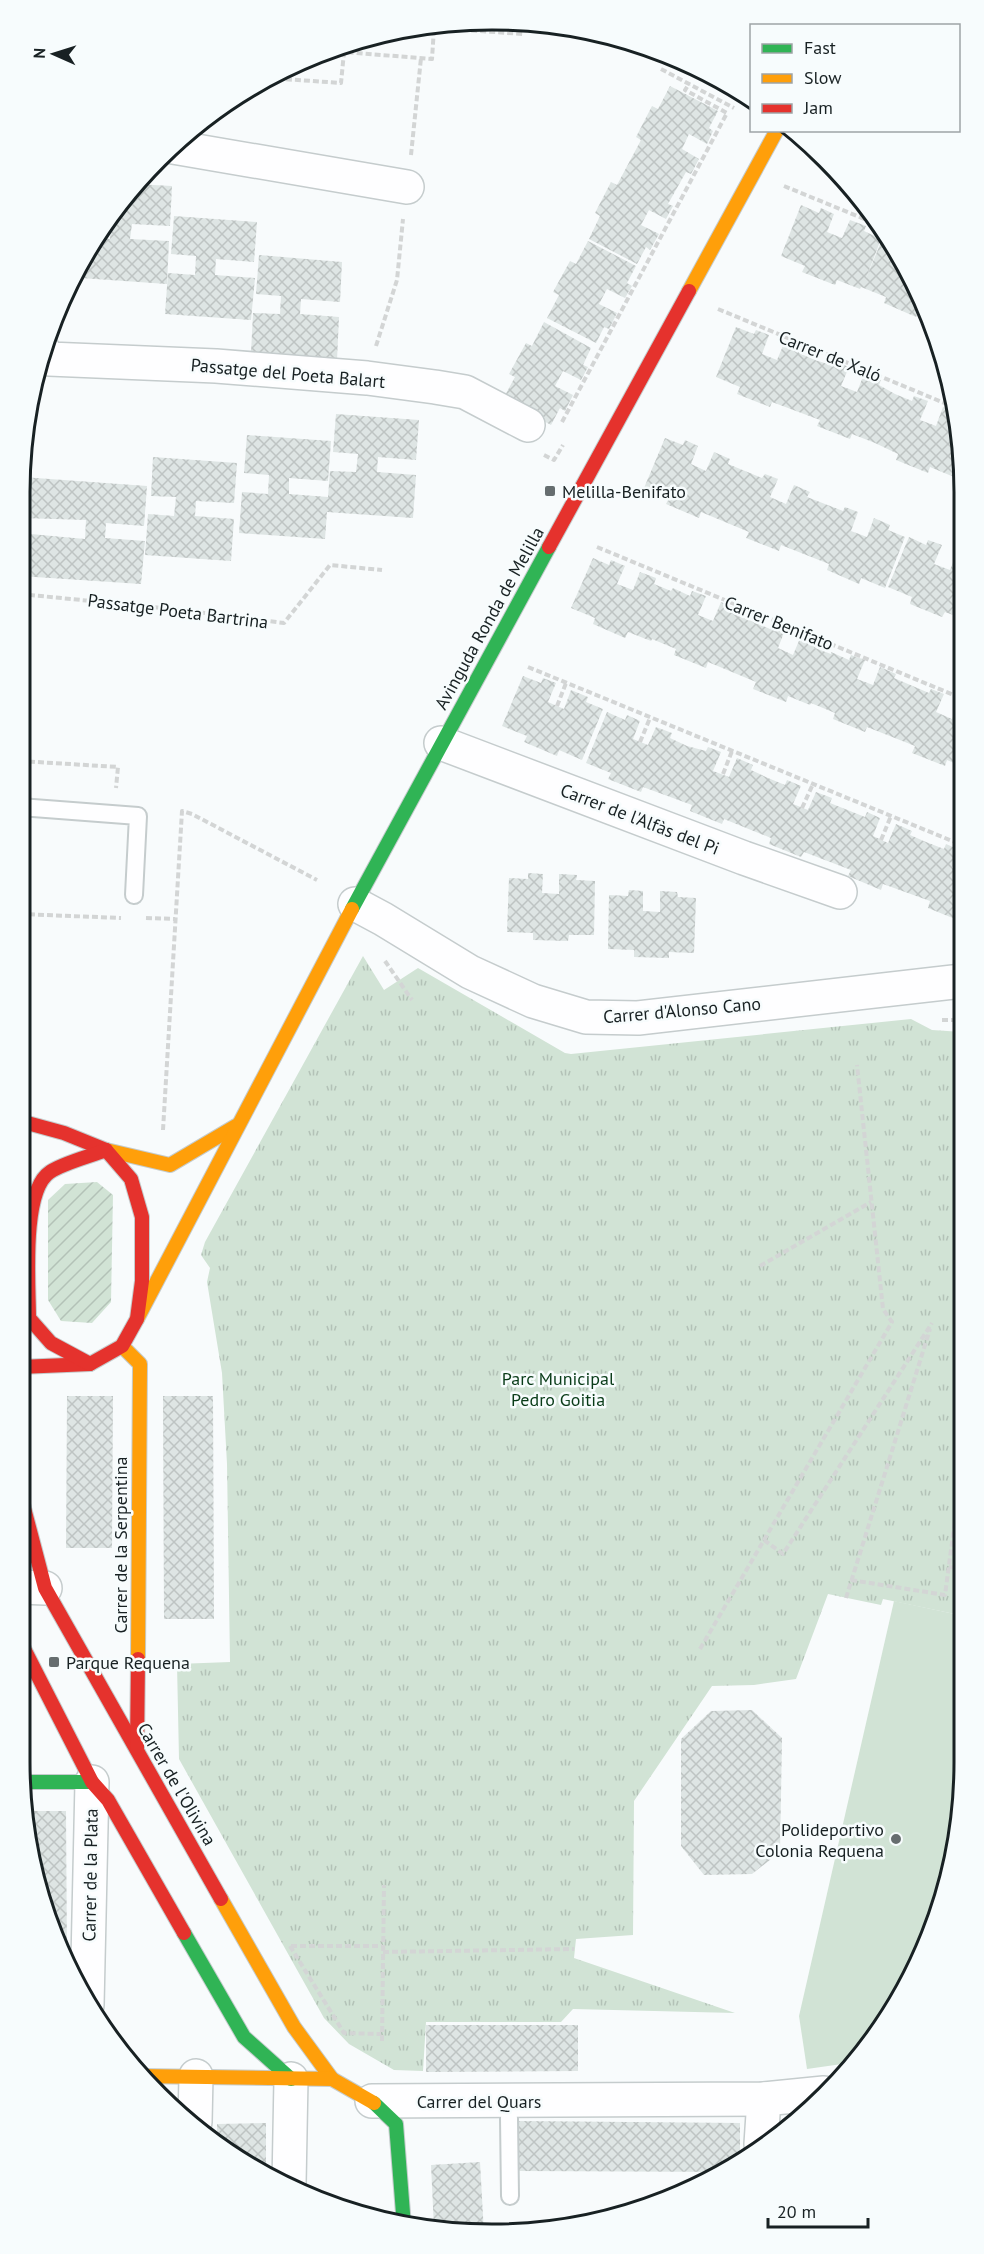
<svg xmlns="http://www.w3.org/2000/svg" width="984" height="2254" viewBox="0 0 984 2254" font-family="'PT Sans',sans-serif">
  <style>
    .grass { fill: url(#grass-tufts) }
    .garden { fill: url(#garden-furrows) }
    .pitch { fill: #d1e3d5 }
    .building { fill: url(#building-cross-hatch) }
    .lines { fill: none; stroke-linecap: round; stroke-linejoin: round }
    .lane-casing { stroke: #c5cccd; stroke-width: 20 }
    .street-casing { stroke: #c5cccd; stroke-width: 36 }
    .fast-casing { stroke: #c5cccd; stroke-width: 16 }
    .slow-casing { stroke: #c5cccd; stroke-width: 16 }
    .jam-casing { stroke: #c5cccd; stroke-width: 16 }
    .path { stroke: #d3d5d5; stroke-width: 4; stroke-dasharray: 6 3; stroke-linecap: butt }
    .lane { stroke: #fefeff; stroke-width: 16 }
    .street { stroke: #fefeff; stroke-width: 33 }
    .fast { stroke: #30b455; stroke-width: 14 }
    .slow { stroke: #ff9f0a; stroke-width: 14 }
    .jam { stroke: #e5322d; stroke-width: 14 }
    .poi-dot { fill: #666d6f; stroke: #f7fcfd; stroke-width: 2 }
    .labels { text-anchor: middle; dominant-baseline: central; stroke-width: 5; stroke-linejoin: round; paint-order: stroke }
    .street-label { font-size: 18px; fill: #182123; stroke: #f7fcfd }
    .poi-label { font-size: 18px; fill: #182123; stroke: #f7fcfd; text-anchor: start }
    .park-label { font-size: 18px; fill: #083b17; stroke: #f7fcfd }
    .rim { fill: none; stroke: #182123; stroke-width: 3 }
  </style>
  <defs>
    <pattern id="grass-tufts" width="24" height="20" patternUnits="userSpaceOnUse" patternTransform="scale(1.5)"><rect width="24" height="20" fill="#d1e3d5"/><path d="M3 7l-1-3M5 7V3M7 7l1-3M15 17l-1-3M17 17v-4M19 17l1-3" fill="none" stroke="#b3c2b7"/></pattern>
    <pattern id="garden-furrows" width="10" height="10" patternUnits="userSpaceOnUse" patternTransform="scale(1.5)"><rect width="10" height="10" fill="#d1e3d5"/><path d="M-1 1l2-2M0 10L10 0M9 11l2-2" fill="none" stroke="#b3c2b7"/></pattern>
    <pattern id="building-cross-hatch" width="8" height="8" patternUnits="userSpaceOnUse" patternTransform="scale(1.5)"><rect width="8" height="8" fill="#dee5e4"/><path d="M0 0l8 8M0 8l8-8" fill="none" stroke="#bec4c3"/></pattern>
  </defs>
  <rect width="100%" height="100%" fill="#f8fbfc"/>
  <!-- grass -->
  <path class="grass" d="M363,956l21,34 34,-22 147,85 6,1 340,-35 21,11 30,2 2,584 -81,-17 -2,6 -53,-11 -32,85 -42,6 -42,1 -78,115 -1,134 -57,4 -2,19 161,55 -162,-4 -12,13h-135l-3,49 -29,-1 -45,-26 -25,-26 -145,-259 -2,-95 53,-2 -3,-198 -5,-91 -15,-91 3,-14 -9,-13 4,-13z"/>
  <!-- garden -->
  <path class="garden" d="M97,1182l16,13 -2,107 -19,21 -31,-2 -13,-21v-100l17,-16z"/>
  <!-- pitch -->
  <path class="pitch" d="M894,1601l70,15v146l-25,152 -38,84 -45,64 -49,7 -8,-53z"/>
  <!-- building -->
  <g class="building">
    <path d="M364,38l-1,10 -21,-2z"/>
    <path d="M670,86l48,25 -9,17 4,3 -6,13 -18,-10 -7,15 17,10 -8,15 -5,-2 -18,32 5,2 -7,13 -17,-9 -8,15 18,9 -9,16 -4,-3 -9,17 -48,-25 11,-23 -5,-3 16,-31 6,3 24,-45 -5,-3 16,-31 6,3z"/>
    <path d="M135,184l37,2 -2,40 -38,-2 -2,15 39,2 -2,43 -86,-6 2,-23 13,-17 14,1 1,-19h-3z"/>
    <path d="M801,205l18,8 2,-5 13,6 -7,18 15,6 8,-18 16,6 -2,5 17,8 -16,42 18,-44 3,1 44,78 -11,-5 -3,6 -32,-14 2,-6 -25,-10 -1,2 -23,-9 -2,5 -33,-13 3,-6 -24,-10z"/>
    <path d="M174,216l83,6 -3,40 -38,-3 -1,16 40,3 -4,42 -86,-6 3,-41 27,2 1,-19 -25,-2z"/>
    <path d="M588,241l48,25 -9,17 5,3 -7,12 -18,-9 -8,15 18,9 -8,16 -5,-2 -8,16 -49,-25 12,-23 -6,-3 17,-31 6,3z"/>
    <path d="M259,255l83,7 -2,40 -39,-3 -1,15 39,3 -2,43 -86,-7 2,-40 27,1 1,-18 -25,-2z"/>
    <path d="M544,322l47,26 -8,17 5,2 -7,13 -18,-9 -8,15 18,9 -8,16 -5,-3 -9,17 -48,-26 12,-22 -6,-3 17,-31 6,3z"/>
    <path d="M736,327l18,7 2,-4 13,5 -7,19 15,6 8,-19 16,7 -2,5 16,7 19,6 2,-4 13,5 -8,19 16,6 7,-18 17,6 -2,5 16,9 17,7 2,-5 14,5 -8,19 16,6 7,-19 13,5 4,18 1,47 -6,-2 -1,2 -24,-10 -2,6 -32,-13 2,-6 -23,-11 -23,-9 -2,5 -33,-13 3,-6 -48,-18 -2,5 -33,-13 3,-7 -24,-10z"/>
    <path d="M336,414l83,6 -3,40 -38,-3 -1,15 39,3 -3,43 -86,-6 -2,27 -86,-6 3,-41 26,2 1,-19 -25,-2 3,-38 84,6 -3,40 -39,-3v16l39,3 2,-26 26,1 2,-18 -25,-2z"/>
    <path d="M665,438l18,7 2,-5 13,6 -7,18 15,7 8,-19 16,7 -2,5 34,14 3,-4 13,5 -8,18 16,7 8,-19 16,7 -3,5 36,14 2,-4 13,5 -7,19 16,6 7,-19 16,7 -2,5 17,7 -20,51 -24,-10 -2,6 -32,-14 2,-6 -48,-19 -2,6 -33,-13 3,-6 -48,-20 -2,6 -33,-14 3,-6 -25,-10z"/>
    <path d="M153,457l84,6 -3,40 -38,-2 -1,15 39,3 -3,42 -86,-6 3,-41 26,2 2,-19 -25,-1z"/>
    <path d="M22,477l125,9 -3,40 -38,-3 -1,15 40,3 -4,43 -121,-8v-43l65,6 1,-19 -64,-2 -1,13h-1v-39z"/>
    <path d="M909,537l17,8 2,-5 14,5 -8,19 16,6 7,-18 4,1v65l-16,-6 -3,5 -32,-13 2,-7 -24,-10z"/>
    <path d="M593,558l16,7 2,-5 14,6 -8,18 16,6 7,-18 16,6 -2,6 17,7 2,-3 17,8 2,-5 14,5 -8,19 15,6 8,-19 16,7 -2,5 35,15 2,-5 13,6 -7,18 15,7 8,-19 16,7 -2,5 16,6v-2l18,8 2,-5 14,5 -8,19 16,6 7,-18 16,7 -2,4 35,15 2,-4 13,5 -8,18 16,7 9,-21v68l-14,-6 -2,6 -33,-13 3,-7 -48,-19 -2,5 -32,-13 2,-6 -24,-10 -1,2 -22,-9 -2,6 -33,-13 3,-7 -48,-20 -2,6 -32,-13 2,-6 -24,-10 -1,2 -23,-9 -3,6 -32,-14 2,-6 -24,-10z"/>
    <path d="M523,676l18,7 2,-5 13,5 -8,19 16,7 7,-19 17,7 -2,5 17,7 -21,51 -23,-10 -2,6 -33,-14 3,-6 -25,-10z"/>
    <path d="M607,712l18,8 2,-5 13,6 -7,18 15,6 8,-18 16,6 -2,5 17,8 19,5 2,-4 13,5 -8,19 16,6 8,-19 16,7 -2,5 17,8 17,7 2,-5 14,6 -8,18 15,6 8,-18 16,6 -2,5 35,14 2,-5 13,6 -7,18 15,7 8,-19 16,7 -2,4 16,7 18,7 2,-5 14,6 -8,18 10,4 -2,49 -32,-13 2,-7 -47,-17 -2,6 -33,-14 3,-6 -47,-18 -3,5 -32,-13 2,-6 -47,-19 -2,5 -32,-13 2,-6 -49,-18 -2,5 -33,-13 3,-6 -25,-10z"/>
    <path d="M528,873l15,1 -1,19 17,1v-20l18,1 -1,5 19,1 -1,54h-25l-1,6 -35,-1v-7l-26,-1 2,-54 19,1z"/>
    <path d="M629,890l14,1v20l17,1v-21l17,1 1,5 18,1 -2,55 -25,-1v6l-35,-1v-7l-26,-1 1,-54 19,1z"/>
    <rect x="20" y="1395" width="4" height="47"/>
    <path d="M67,1396h46l-1,152h-46z"/>
    <path d="M163,1396h50l1,223h-50z"/>
    <path d="M752,1710l30,28 -2,114 -28,22 -48,1 -23,-29v-107l30,-28z"/>
    <path d="M28,1811h38l1,153 -22,-50z"/>
    <path d="M426,2025h152v46l-152,1z"/>
    <path d="M519,2121l221,2v38l-14,11 -208,-1z"/>
    <path d="M266,2123v52l-10,-4 -39,-32v-15z"/>
    <path d="M480,2162l4,72 -50,-5 -3,-64z"/>
  </g>
  <g class="lines">
    <defs>
      <g id="lane">
        <path d="M20,807l118,9 -4,79"/>
        <path d="M509,2118l1,78"/>
      </g>
      <g id="street">
        <path d="M173,147l234,40"/>
        <path d="M43,350l6,9 167,7 151,12 68,9 30,5 63,33"/>
        <path d="M441,743l303,115 96,34"/>
        <path d="M355,904l28,15 87,53 63,29 53,16 52,1 324,-37"/>
        <path d="M20,1587l25,1"/>
        <path d="M87,2005l5,-223"/>
        <path d="M372,2101l392,-2 60,-6"/>
        <path d="M195,2122l1,-46"/>
        <path d="M761,2144l3,-45"/>
        <path d="M289,2184l2,-105"/>
      </g>
      <g id="fast">
        <path d="M352,909l197,-362"/>
        <path d="M23,1782h69"/>
        <path d="M184,1933l60,104 47,42"/>
        <path d="M374,2103l22,21 8,102"/>
      </g>
      <g id="slow">
        <path d="M689,291l88,-161"/>
        <path d="M106,1150l64,15 66,-39"/>
        <path d="M137,1319l215,-410"/>
        <path d="M122,1346l18,18 -2,295"/>
        <path d="M221,1899l73,128 38,52"/>
        <path d="M140,2076l192,3 42,24"/>
      </g>
      <g id="jam">
        <path d="M549,547l140,-256"/>
        <path d="M20,1121l44,12 42,17 25,29 11,38v64l-5,38 -15,27 -32,18 -70,3"/>
        <path d="M90,1364l-39,-21 -22,-25c0,-33 -8,-127 21,-146 13,-9 41,-16 56,-22"/>
        <path d="M20,1493l25,95 176,311"/>
        <path d="M20,1641l72,141 16,18 76,133"/>
        <path d="M137,1749l1,-90"/>
      </g>
    </defs>
    <!-- lane casing -->
    <use href="#lane" class="lane-casing"/>
    <!-- street casing -->
    <use href="#street" class="street-casing"/>
    <!-- fast casing -->
    <use href="#fast" class="fast-casing"/>
    <!-- slow casing -->
    <use href="#slow" class="slow-casing"/>
    <!-- jam casing -->
    <use href="#jam" class="jam-casing"/>
    <!-- path -->
    <g class="path">
      <path d="M661,69l73,39"/>
      <path d="M268,78l73,5 3,-31 88,7 2,-31 89,6 1,-11"/>
      <path d="M411,155l10,-97"/>
      <path d="M784,186l95,39"/>
      <path d="M718,309l236,98"/>
      <path d="M376,346l21,-66 6,-61"/>
      <path d="M562,422l165,-309 -42,-23 4,-6"/>
      <path d="M544,455l10,5 9,-15"/>
      <path d="M597,547l364,151"/>
      <path d="M20,594l153,15 111,14 46,-58 52,5"/>
      <path d="M528,667l434,178"/>
      <path d="M557,706l9,-23"/>
      <path d="M640,742l10,-24"/>
      <path d="M20,761l98,6 -2,21"/>
      <path d="M723,774l9,-23"/>
      <path d="M802,808l11,-24"/>
      <path d="M881,840l10,-24"/>
      <path d="M960,871l2,-4"/>
      <path d="M20,914l101,4"/>
      <path d="M146,918l29,1"/>
      <path d="M385,961l27,39"/>
      <path d="M942,1020h20"/>
      <path d="M163,1130l19,-319 10,3 125,66"/>
      <path d="M760,1266l111,-64"/>
      <path d="M28,1445l1,-44"/>
      <path d="M764,1540l19,14 149,-231"/>
      <path d="M949,1567l15,2"/>
      <path d="M851,1580l94,15 19,-142"/>
      <path d="M846,1598l84,-269"/>
      <path d="M700,1649l192,-327 -9,-13 -26,-244"/>
      <path d="M960,1773h3"/>
      <path d="M290,1946l54,87 37,1"/>
      <path d="M291,1946h91"/>
      <path d="M383,1952l191,-3"/>
      <path d="M382,2041l2,-156"/>
      <path d="M363,2209v3"/>
    </g>
    <!-- lane -->
    <use href="#lane" class="lane"/>
    <!-- street -->
    <use href="#street" class="street"/>
    <!-- fast -->
    <use href="#fast" class="fast"/>
    <!-- slow -->
    <use href="#slow" class="slow"/>
    <!-- jam -->
    <use href="#jam" class="jam"/>
  </g>
  <!-- markers -->
  <g class="poi-dot">
    <rect x="544" y="485" width="12" height="12" rx="3"/>
    <rect x="48" y="1656" width="12" height="12" rx="3"/>
    <circle cx="896" cy="1839" r="6"/>
  </g>
  <g class="labels">
    <!-- street labels -->
    <g class="street-label">
      <text transform="translate(830 356) rotate(22)">Carrer de Xaló</text>
      <text transform="translate(288 373) rotate(5)">Passatge del Poeta Balart</text>
      <text transform="translate(178 611) rotate(7)">Passatge Poeta Bartrina</text>
      <text transform="translate(489 618) rotate(-61)">Avinguda Ronda de Melilla</text>
      <text transform="translate(779 623) rotate(22)">Carrer Benifato</text>
      <text transform="translate(640 819) rotate(21)">Carrer de l'Alfàs del Pi</text>
      <text transform="translate(682 1010) rotate(-5)">Carrer d'Alonso Cano</text>
      <text transform="translate(120 1545) rotate(-90)">Carrer de la Serpentina</text>
      <text transform="translate(177 1784) rotate(60)">Carrer de l'Olivina</text>
      <text transform="translate(90 1875) rotate(-89)">Carrer de la Plata</text>
      <text x="479" y="2101">Carrer del Quars</text>
    </g>
    <!-- poi labels -->
    <g class="poi-label">
      <text x="562" y="491">Melilla-Benifato</text>
      <text x="66" y="1662">Parque Requena</text>
      <text x="884" y="1829" text-anchor="end">Polideportivo<tspan x="884" dy="21">Colonia Requena</tspan></text>
    </g>
    <!-- park labels -->
    <g class="park-label">
      <text x="558" y="1378">Parc Municipal<tspan x="558" dy="21">Pedro Goitia</tspan></text>
    </g>
  </g>
  <!-- crop -->
  <path d="M0 0H984V2254H0ZM492 30H492A462 462 0 0 1 954 492V1762A462 462 0 0 1 492 2224H492A462 462 0 0 1 30 1762V492A462 462 0 0 1 492 30Z" fill="#f7fcfd" fill-rule="evenodd"/>
  <path class="rim" d="M492 30H492A462 462 0 0 1 954 492V1762A462 462 0 0 1 492 2224H492A462 462 0 0 1 30 1762V492A462 462 0 0 1 492 30Z"/>
  <!-- legend -->
  <rect x="750" y="24" width="210" height="108" fill="#f7fcfd" stroke="#9ea4a6" stroke-width="1.5"/>
  <rect x="762" y="44" width="30" height="9" fill="#30b455" stroke="#9ea4a6" stroke-width="1.5"/>
  <text x="804" y="54" font-size="18" fill="#182123">Fast</text>
  <rect x="762" y="74" width="30" height="9" fill="#ff9f0a" stroke="#9ea4a6" stroke-width="1.5"/>
  <text x="804" y="84" font-size="18" fill="#182123">Slow</text>
  <rect x="762" y="104" width="30" height="9" fill="#e5322d" stroke="#9ea4a6" stroke-width="1.5"/>
  <text x="804" y="114" font-size="18" fill="#182123">Jam</text>
  <!-- north arrow -->
  <g transform="translate(54 54) rotate(273)" stroke="#f7fcfd" stroke-width="4.5" paint-order="stroke">
  <path d="M0-4.5L10 22L0 15L-10 22Z" fill="#182123"/>
  <text y="-9" font-size="16" font-weight="bold" text-anchor="middle" fill="#182123">N</text>
  </g>
  <!-- scale -->
  <path d="M768 2218v9h100v-9" fill="none" stroke="#182123" stroke-width="3"/>
  <text x="777" y="2218" font-size="18" fill="#182123" stroke="#f7fcfd" stroke-width="4.5" paint-order="stroke">20 m</text>
</svg>
